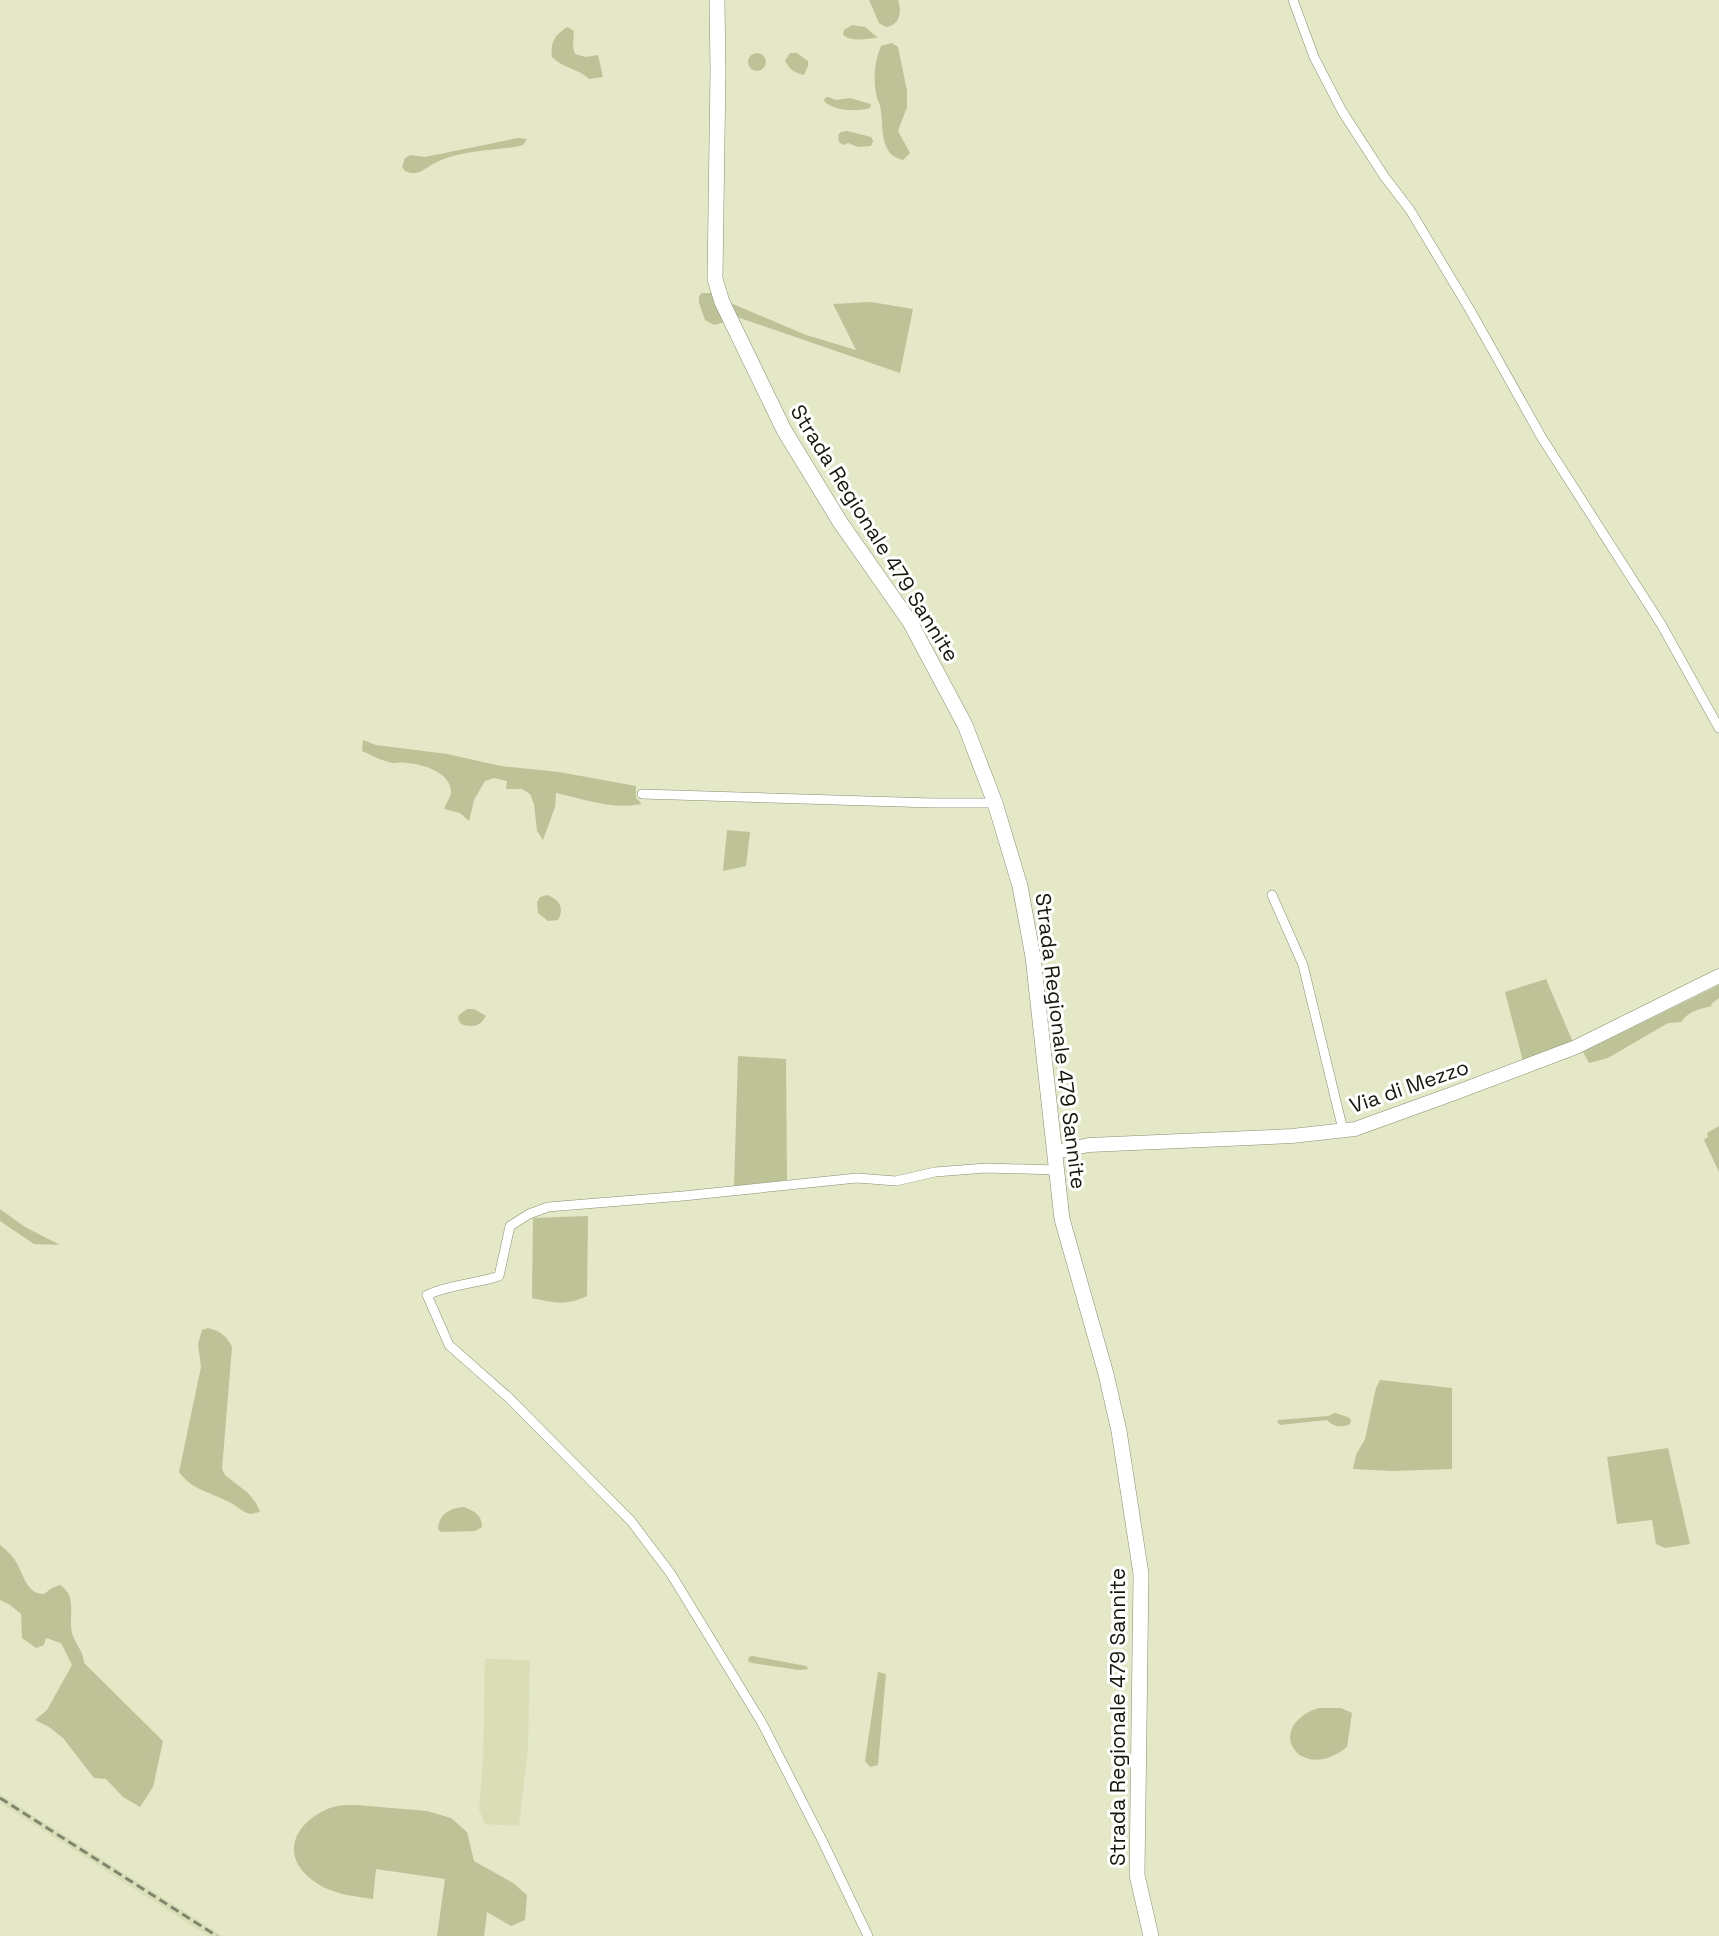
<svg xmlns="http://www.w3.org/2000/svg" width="1719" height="1936" viewBox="0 0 1719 1936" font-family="'Space Grotesk',sans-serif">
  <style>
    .built { fill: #d9deb6 }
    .green { fill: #bdc297 }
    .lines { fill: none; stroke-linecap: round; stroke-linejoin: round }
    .minor-casing { stroke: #8a8e70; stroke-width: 10 }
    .secondary-casing { stroke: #8a8e70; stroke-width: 15 }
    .primary-casing { stroke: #8a8e70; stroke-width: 16 }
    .minor { stroke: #fff; stroke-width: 9 }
    .secondary { stroke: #fff; stroke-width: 14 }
    .primary { stroke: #fff; stroke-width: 15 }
    .rail { stroke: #82856e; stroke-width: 3; stroke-dasharray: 9 4.5; stroke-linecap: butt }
    .labels { text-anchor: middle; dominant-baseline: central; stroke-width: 6; stroke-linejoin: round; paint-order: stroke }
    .street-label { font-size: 21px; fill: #16170c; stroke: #fff }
  </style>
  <rect width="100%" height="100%" fill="#e4e8c7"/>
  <!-- built -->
  <g class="built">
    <path d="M485,1659l45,1 -2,88 -9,78 -34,-2 -6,-14 4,-50z"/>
    <path d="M0,1794l19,12 204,130h-15l-156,-100 -52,-33z"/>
  </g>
  <!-- green -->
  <g class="green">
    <path d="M869,0h29c4,12 2,25 -12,27l-7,-4z"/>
    <path d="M852,25l13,2 13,11c-12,0 -25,5 -35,-3l1,-5z"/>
    <path d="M567,27l7,4 -1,16 2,7 11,3 12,-2 5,22 -14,2c-11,-11 -23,-9 -37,-22 -2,-15 3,-22 15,-30z"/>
    <path d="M892,43l6,4 9,44v16l-9,24 12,22 -7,7c-7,-2 -12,-4 -15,-10 -7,-12 -5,-25 -7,-38 0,-5 -2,-9 -4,-14 -4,-16 -3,-37 4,-52z"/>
    <path d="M790,53h7l11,8v5l-4,9c-9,-2 -14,-5 -19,-14z"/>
    <circle cx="757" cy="62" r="9"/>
    <path d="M828,97l8,3 14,-2 21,6 -1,4c-12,4 -37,3 -46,-7l1,-3z"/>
    <path d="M847,131l24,6 2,4 -2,5 -13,1 -10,-4 -5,2 -4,-3 -1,-7 3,-3z"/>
    <path d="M518,138l9,1 -4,6 -8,2c-24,3 -53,4 -76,14 -13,5 -19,17 -34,10l-3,-4 3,-9 5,-3 15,2z"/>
    <path d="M702,293h11l12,29 -11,3 -9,-5 -6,-17v-7z"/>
    <path d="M726,301l80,34 50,15 -23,-46 38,-2 42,7 -13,64 -166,-57z"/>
    <path d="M363,740l13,5 71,9 54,12 58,6 77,14v12l6,6c-30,6 -57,-5 -86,-11l-1,14 -12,33 -6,-9 -3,-27 -4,-10 -8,-5h-16l1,-8 -13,-3 -9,3 -11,19 -5,21 -9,-8 -16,-4c2,-6 7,-12 7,-17 0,-20 -29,-28 -44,-29 -5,-1 -10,0 -14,0 -11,-2 -22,-8 -31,-12z"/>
    <path d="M727,830l23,2 -4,34 -23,5z"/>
    <path d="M547,895c12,4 18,13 11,25l-10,1 -10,-8 -1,-11 3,-5z"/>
    <path d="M1546,979l29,68 -51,18 -19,-73z"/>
    <path d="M1719,985v13l-8,6 1,2c-13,3 -23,5 -31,16l-13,1 -60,35 -19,5 -6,-11z"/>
    <path d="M467,1009h7l12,7c-6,11 -14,12 -25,8l-3,-5 1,-4z"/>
    <path d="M738,1056l48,3 1,121 -53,6z"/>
    <path d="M1719,1126v46l-15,-32 4,-3 -1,-4z"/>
    <path d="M0,1209l25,18 35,18 -26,-1 -34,-23z"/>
    <path d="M588,1216l-1,80c-22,10 -32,7 -55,2l1,-80z"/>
    <path d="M208,1328c12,3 18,7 24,19l-10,122 3,6 23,18 8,10 4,9c-2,0 -8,2 -10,2 -8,-2 -14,-9 -21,-12 -19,-10 -37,-12 -50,-30l22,-105 -3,-23 4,-14z"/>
    <path d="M1380,1380l72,8v81l-59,2 -40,-2 3,-14 9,-16 11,-51z"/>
    <path d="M1335,1413l13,4 3,3 -1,4c-7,4 -17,3 -23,-4l-47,5 -3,-3 1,-2 50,-4z"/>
    <path d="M1668,1448l22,96 -25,4 -9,-4 -4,-24 -35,4 -10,-67z"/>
    <path d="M464,1507c10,4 18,8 18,20l-7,4 -34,1 -3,-3c1,-16 13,-21 26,-22z"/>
    <path d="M0,1545c5,4 11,9 14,14 10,13 11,35 30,35l8,-6 8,-3c18,11 8,31 12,48 3,11 12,19 12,30l79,78 -10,46 -13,20 -17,-10 -17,-18 -12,-1 -31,-40 -14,-11 -14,-7 12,-10 25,-45 -11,-22 -15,-5 -2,7 -8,3 -14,-10 -1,-24 -11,-9 -10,-5z"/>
    <path d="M752,1656l54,10 3,3 -10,1 -47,-7 -4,-2 1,-4z"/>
    <path d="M878,1672l8,2 -8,91 -8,2 -5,-6z"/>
    <path d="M1318,1708h23l11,5 -5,34c-47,38 -85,-19 -29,-39z"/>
    <path d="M356,1805l71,6 24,7 16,14 7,29 39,22 14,12 -2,25 -14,6 -24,-14 -3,24h-47l8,-57 -69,-10 -3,30c-20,-3 -42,-5 -58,-17 -38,-26 -20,-62 18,-75 7,-2 16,-2 23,-2z"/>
  </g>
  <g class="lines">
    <defs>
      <g id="minor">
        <path d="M1293,0l21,57 28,54 42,65 26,34 60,100 72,128 119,186 58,104"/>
        <path d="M642,794l291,9h62"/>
        <path d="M1272,895l31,70 40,165"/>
        <path d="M868,1936l-45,-94 -61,-119 -91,-149 -40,-53 -123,-124 -59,-52 -22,-50c23,-11 49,-11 72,-19l11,-50 19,-12 19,-7 135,-11 174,-18 39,3 39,-9 51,-4 71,2"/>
      </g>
      <path id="secondary" d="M1055,1152l34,-7 203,-9 63,-7 97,-35 124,-47 143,-71"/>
      <path id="primary" d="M717,0l1,71 -3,208 7,23 62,128 56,92 70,100 55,103 30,78 25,83 13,71 29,262 44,155 13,57 22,143 -4,301 14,61"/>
    </defs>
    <!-- minor casing -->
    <use href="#minor" class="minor-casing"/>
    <!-- secondary casing -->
    <use href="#secondary" class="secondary-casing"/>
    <!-- primary casing -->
    <use href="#primary" class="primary-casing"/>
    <!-- minor -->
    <use href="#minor" class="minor"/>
    <!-- secondary -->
    <use href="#secondary" class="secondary"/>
    <!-- primary -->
    <use href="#primary" class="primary"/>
    <!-- rail -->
    <path class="rail" d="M0,1798l217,138"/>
  </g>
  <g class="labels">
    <!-- street labels -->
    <g class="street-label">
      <text transform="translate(875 533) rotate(58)">Strada Regionale 479 Sannite</text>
      <text transform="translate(1061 1041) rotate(83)">Strada Regionale 479 Sannite</text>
      <text transform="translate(1409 1086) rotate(-19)">Via di Mezzo</text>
      <text transform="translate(1117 1717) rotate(-90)">Strada Regionale 479 Sannite</text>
    </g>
  </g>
</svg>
